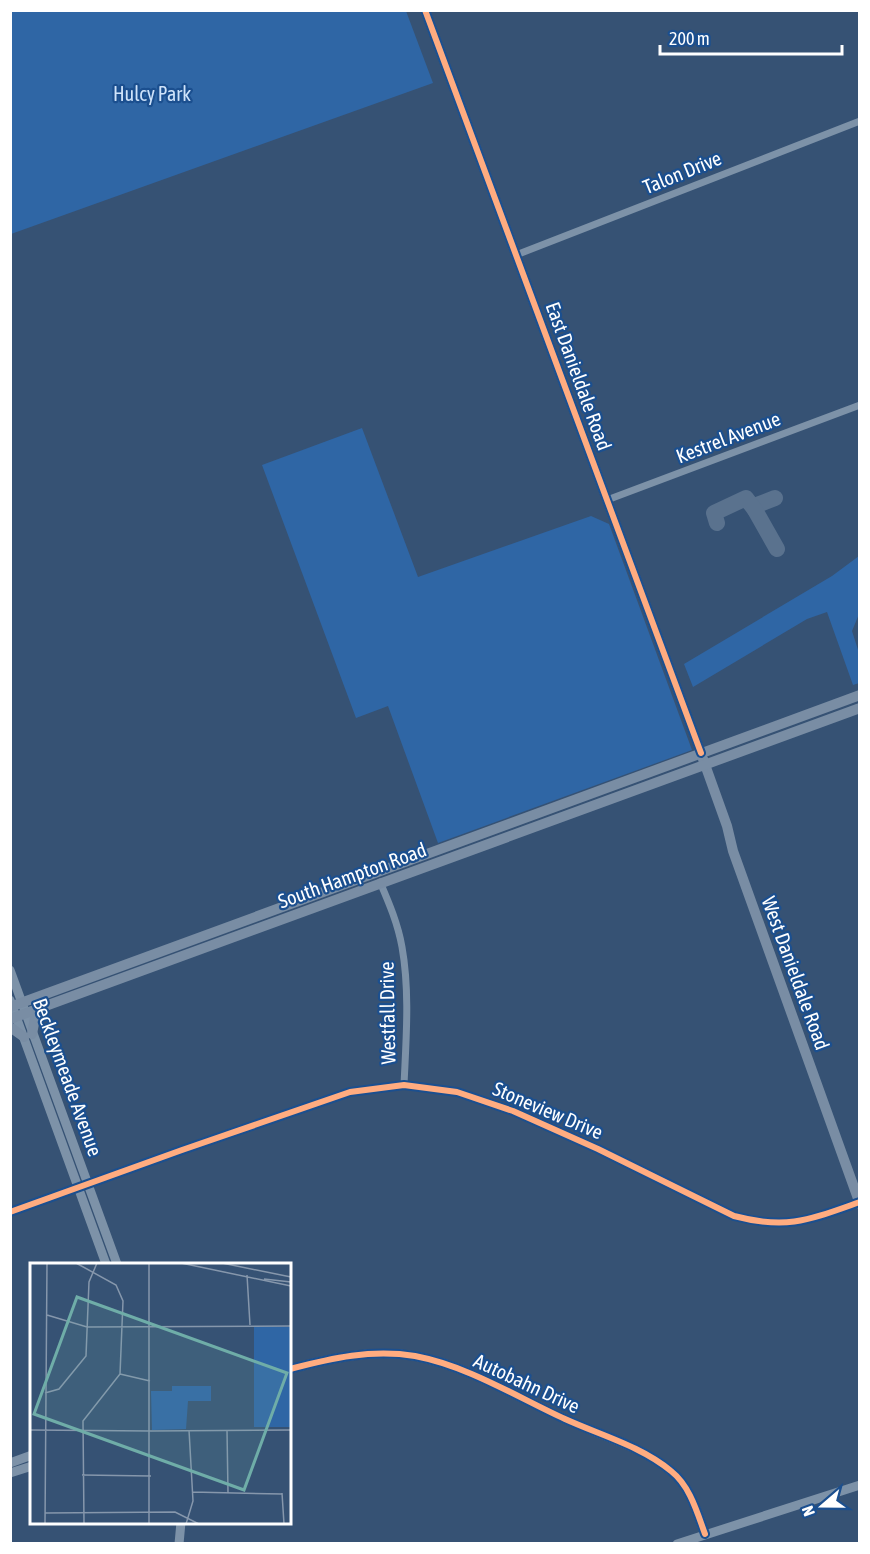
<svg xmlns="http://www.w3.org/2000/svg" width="870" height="1554" viewBox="0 0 870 1554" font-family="'Asap Condensed',sans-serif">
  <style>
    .green { fill: #2f66a5 }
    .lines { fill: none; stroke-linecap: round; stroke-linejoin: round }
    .taxiway { stroke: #5a728e; stroke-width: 16 }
    .minor { stroke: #7d92a8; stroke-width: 7 }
    .tertiary { stroke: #7d92a8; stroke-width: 9 }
    .secondary { stroke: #798da4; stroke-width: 10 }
    .cycleway-casing { stroke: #1b4f8f; stroke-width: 10 }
    .cycleway { stroke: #ffac80; stroke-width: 6 }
    .labels { text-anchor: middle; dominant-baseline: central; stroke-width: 4.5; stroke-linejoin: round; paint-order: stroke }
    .park-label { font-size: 20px; fill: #cfe3fa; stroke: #1b4f8f }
    .street-label { font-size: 20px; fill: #fff; stroke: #1b4f8f }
    .inset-road { fill: none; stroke: #8697ac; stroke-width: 1.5 }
    .view { fill: #6fada8; fill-opacity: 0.15; stroke: #6fada8; stroke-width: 3 }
    .inset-edge { fill: none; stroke: #fff; stroke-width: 3 }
  </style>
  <rect width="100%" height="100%" fill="#365274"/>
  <!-- green -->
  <g class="green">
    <path d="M11,10l395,1 27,72 -422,151z"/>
    <path d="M362,428l56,149 173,-61 18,8 83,226 -254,93 -50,-137 -32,12 -94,-253z"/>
    <path d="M859,556v58l-7,17 7,22v30l-6,2 -26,-73 -20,7 -114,68 -9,-23 148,-88z"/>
  </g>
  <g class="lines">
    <!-- taxiway -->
    <g class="taxiway">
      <path d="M755,510l2,-5 18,-7"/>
      <path d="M717,523l-3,-10 32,-15 9,12 22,39"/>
    </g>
    <!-- minor -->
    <g class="minor">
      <path d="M516,255l344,-134"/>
      <path d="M607,500l253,-95"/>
      <path d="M380,882c9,21 18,42 22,65 8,45 4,93 2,138"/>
      <path d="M10,1212l172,-62 168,-58 54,-7 53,7 56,19 85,38 136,67c53,14 75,4 125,-13"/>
    </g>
    <!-- tertiary -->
    <g class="tertiary">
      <path d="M425,10l276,743"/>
      <path d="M10,970l107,294"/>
      <path d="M10,1000l96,264"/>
      <path d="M290,1369c42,-11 81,-20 125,-13 53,10 102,41 150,63 35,16 76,27 106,52 19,15 26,41 34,63"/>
      <path d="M10,1463l22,-8"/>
      <path d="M10,1473l22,-7"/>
      <path d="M179,1544l2,-22"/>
      <path d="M677,1544l183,-59"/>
    </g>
    <!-- secondary -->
    <g class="secondary">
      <path d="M703,759l24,67 6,25 127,353"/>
      <path d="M10,1007l850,-312"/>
      <path d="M10,1019l850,-311"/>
      <path d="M10,1027l14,10"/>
      <path d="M32,1034l3,-16 9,-11"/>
    </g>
    <defs>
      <g id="cycleway">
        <path d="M425,10l276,743"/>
        <path d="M10,1212l172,-62 168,-58 54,-7 53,7 56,19 85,38 136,67c53,14 75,4 126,-14"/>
        <path d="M290,1369c42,-11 81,-20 125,-13 53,10 102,41 150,63 35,16 76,27 106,52 19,15 26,41 34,63"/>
      </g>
    </defs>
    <!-- cycleway casing -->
    <use href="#cycleway" class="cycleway-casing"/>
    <!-- cycleway -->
    <use href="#cycleway" class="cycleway"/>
  </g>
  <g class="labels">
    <!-- park labels -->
    <g class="park-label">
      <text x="152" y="93">Hulcy Park</text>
    </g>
    <!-- street labels -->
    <g class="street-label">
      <text transform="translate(682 172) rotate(-22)">Talon Drive</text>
      <text transform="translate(579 376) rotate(70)">East Danieldale Road</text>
      <text transform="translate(728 437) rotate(-21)">Kestrel Avenue</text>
      <text transform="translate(352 875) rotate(-20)">South Hampton Road</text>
      <text transform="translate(796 973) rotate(70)">West Danieldale Road</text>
      <text transform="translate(387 1013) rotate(-91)">Westfall Drive</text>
      <text transform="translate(68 1077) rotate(70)">Beckleymeade Avenue</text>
      <text transform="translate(548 1110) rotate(23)">Stoneview Drive</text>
      <text transform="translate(527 1383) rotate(25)">Autobahn Drive</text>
    </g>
  </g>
  <!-- overview -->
  <g transform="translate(30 1263)">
    <rect width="261" height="261" fill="#365274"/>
    <path d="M224,63l37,1v100h-37zM142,123h39v15h-23l-2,28 -34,1 -1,-39h21z" fill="#2f66a5"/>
    <path class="inset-road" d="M46,0l40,22 7,16 -3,73 -37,47 1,103M119,0v261M151,0l110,23M192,0l69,14M217,12l3,50M234,16l27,3M17,52l40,12 204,-1M90,111l30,7M15,130l14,-4 27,-33 3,-74 8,-19M0,167l121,1M197,167l1,63M121,168l140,-1M52,212l69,1M162,229l90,2M252,230l2,31M15,250l130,-1 24,12M15,261l2,-261M156,261l7,-23 -4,-71"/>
    <path class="view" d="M47,34l210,76 -43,117 -210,-76z"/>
    <rect width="261" height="261" class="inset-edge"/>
  </g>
  <!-- border -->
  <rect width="870" height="1554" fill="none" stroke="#ffffff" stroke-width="24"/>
  <!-- north arrow -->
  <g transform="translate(822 1506) rotate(250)" stroke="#1b4f8f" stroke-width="4.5" paint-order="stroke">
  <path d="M0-4.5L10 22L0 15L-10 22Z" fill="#ffffff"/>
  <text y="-9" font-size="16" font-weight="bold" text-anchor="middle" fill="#ffffff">N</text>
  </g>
  <!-- scale -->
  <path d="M660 45v9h182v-9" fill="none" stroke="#ffffff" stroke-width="3"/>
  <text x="669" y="45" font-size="18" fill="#ffffff" stroke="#1b4f8f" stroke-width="4.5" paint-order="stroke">200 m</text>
</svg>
